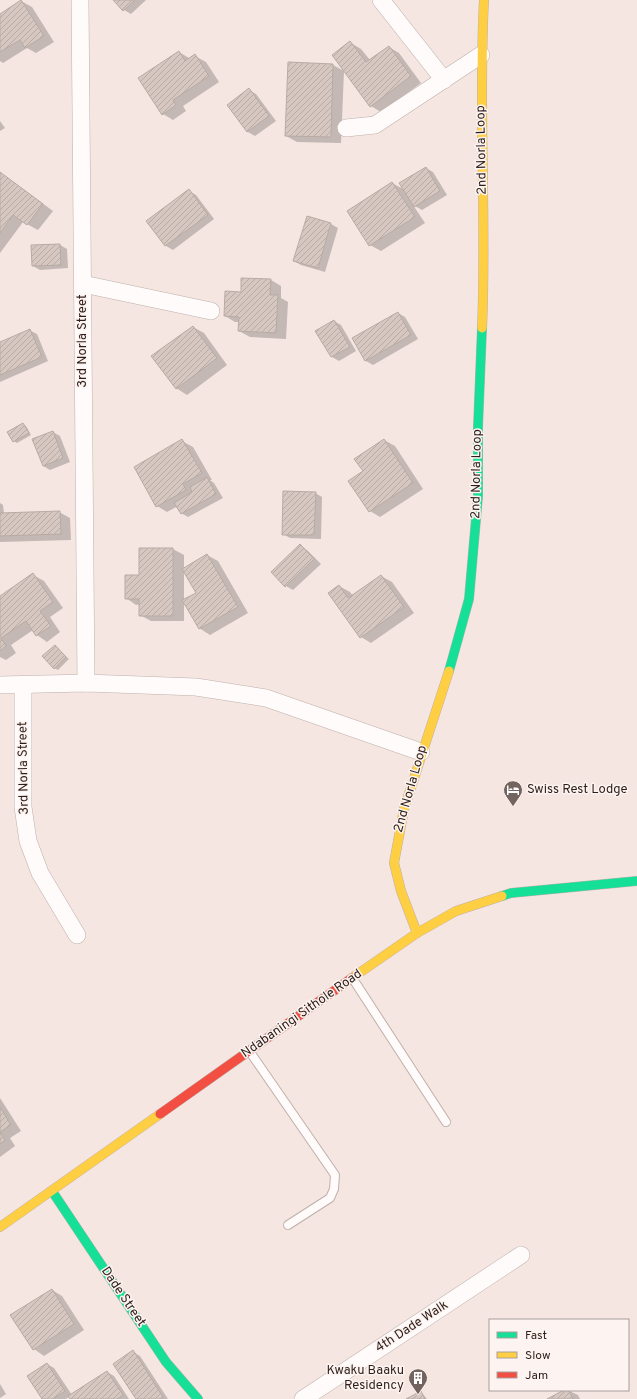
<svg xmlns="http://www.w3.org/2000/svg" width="637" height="1399" viewBox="0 0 637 1399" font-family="Overpass,sans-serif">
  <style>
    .shadow { fill: #0003; fill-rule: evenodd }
    .building { fill: url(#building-hatch); stroke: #b8aba4 }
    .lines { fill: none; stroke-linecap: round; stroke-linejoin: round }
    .lane-casing { stroke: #bfb0ab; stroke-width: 10 }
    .street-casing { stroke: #bfb0ab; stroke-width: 18 }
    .fast-casing { stroke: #bfb0ab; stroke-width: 10 }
    .slow-casing { stroke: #bfb0ab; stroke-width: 10 }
    .jam-casing { stroke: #bfb0ab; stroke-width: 10 }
    .lane { stroke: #fefbfa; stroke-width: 8 }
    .street { stroke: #fefbfa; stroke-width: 17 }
    .fast { stroke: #16e098; stroke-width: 9 }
    .slow { stroke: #ffcf43; stroke-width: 9 }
    .jam { stroke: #f24e42; stroke-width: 9 }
    .labels { text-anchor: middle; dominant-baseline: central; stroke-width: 3; stroke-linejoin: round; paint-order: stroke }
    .street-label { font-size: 13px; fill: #2e1e19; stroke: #fdf4f1 }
    .poi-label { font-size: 13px; fill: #2e1e19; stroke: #fdf4f1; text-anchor: start }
  </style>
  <defs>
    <pattern id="building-hatch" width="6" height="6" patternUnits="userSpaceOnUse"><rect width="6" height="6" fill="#d6c8c1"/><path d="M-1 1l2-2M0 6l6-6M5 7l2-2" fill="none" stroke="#b8aba5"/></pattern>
  </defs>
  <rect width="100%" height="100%" fill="#f5e6e1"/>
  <!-- shadow -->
  <g class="shadow">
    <path d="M115,0h31l-15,14 -7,-4z"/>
    <path d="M21,1l11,6 22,35 -18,11 -9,-5 -24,15 -3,-2v-46z"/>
    <path d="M351,43l10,6 9,11 19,-13 10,6 22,30 -40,29 -10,-6z"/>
    <path d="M179,52l10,6 6,-2 11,6 13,20 -36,24 3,5 -13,9 -10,-6z"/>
    <path d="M333,65l11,6 -3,72 -44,-1 -11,-6z"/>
    <path d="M249,90l7,4 20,27 -21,15 -7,-4 -20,-27z"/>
    <path d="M0,121l5,7 -5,3z"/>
    <path d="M426,168l7,4 14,23 -25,15 -9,-5 12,18 -44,28 -11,-6 22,-62 13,7z"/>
    <path d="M0,172l53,39 -15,19 -15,-8 -23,31z"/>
    <path d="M189,191l7,4 18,24 -41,31 -7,-4 -18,-25z"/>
    <path d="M331,224l7,4 -13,44 -24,-7 -7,-4z"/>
    <path d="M60,245l7,4 1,19 -28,2 -7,-4z"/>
    <path d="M271,280l10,6v12l7,4 -2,37 -36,-2 -11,-6 1,-9h-5l-10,-6 16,-23z"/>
    <path d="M398,313l7,4 13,22 -45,26 -7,-4 -13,-23z"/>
    <path d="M334,321l7,4 15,26 -17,10 -7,-4z"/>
    <path d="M193,327l11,6 23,32 -40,30 -11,-7z"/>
    <path d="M29,330l8,4 11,27 -48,21v-39z"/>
    <path d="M23,424l3,2 5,9 -14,8 -3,-2z"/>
    <path d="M53,432l7,4 10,26 -20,8 -7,-4z"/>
    <path d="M384,440l11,6 28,43 -43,28 -10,-6 -6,-39z"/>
    <path d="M182,441l11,6 19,33h-2l4,3 9,15 -35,19 -7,-4 -3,-7 -11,6 -10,-6z"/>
    <path d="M315,493l7,4 -1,42 -31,-1 -7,-4z"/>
    <path d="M0,503l3,2 1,9 55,-2 11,6 1,22 -71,2z"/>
    <path d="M300,546l7,4 14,14 -28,26 -7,-4z"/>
    <path d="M173,549l11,6v14l23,-14 11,6 30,52 -38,22 -11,-7 -15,-27v20h-33l-11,-6v-11l-4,1 -10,-7zM184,569l13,24 -13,7z"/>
    <path d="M33,575l11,6 19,27 -13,9 10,15 -13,10 -10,-7 -4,-5 -22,15 5,8 -10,7 -6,-3v-59z"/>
    <path d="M381,576l11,6 22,31 -43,30 -10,-6 -22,-51 11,6 3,4z"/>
    <path d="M55,646l14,13 -11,11 -4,-2z"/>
    <path d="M0,1098l21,33 -11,7 5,8 -15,11z"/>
    <path d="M52,1290l10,6 22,34 -40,26 -10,-7z"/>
    <path d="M133,1352l7,4 28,43h-31z"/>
    <path d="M47,1364l7,4 18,27 35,-23 7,4 15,23h-58l-2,-2 -3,2h-23z"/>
    <path d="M0,1384l6,10 -6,4z"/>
    <path d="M567,1390l11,5 2,4h-31z"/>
    <path d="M421,1392l6,7h-19z"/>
  </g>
  <!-- building -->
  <g class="building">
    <path d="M21,0l23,36 -19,12 -5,-8 -20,12v-38z"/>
    <path d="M113,0h22l-12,11z"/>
    <path d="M350,41l16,21 23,-16 22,30 -41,31 -38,-52z"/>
    <path d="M179,51l6,10 10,-7 14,22 -36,24 3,5 -14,10 -24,-37z"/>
    <path d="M288,62l45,2 -2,73 -46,-1z"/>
    <path d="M249,88l20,28 -22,16 -20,-27z"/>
    <path d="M426,167l14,24 -26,16 -15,-24z"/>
    <path d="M0,172l43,32 -16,21 -14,-10 -13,18z"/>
    <path d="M392,182l23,35 -46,29 -22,-35z"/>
    <path d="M189,189l19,26 -43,31 -19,-25z"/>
    <path d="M307,216l24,7 -13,45 -25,-7z"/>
    <path d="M60,244l1,21 -29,1 -1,-21z"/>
    <path d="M241,278l30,1 -1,16h8l-2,38 -38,-2 1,-14 -15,-1 1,-25 16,1z"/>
    <path d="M398,312l13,23 -46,26 -13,-23z"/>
    <path d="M334,320l16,27 -19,10 -16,-26z"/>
    <path d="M193,326l24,32 -41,31 -25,-33z"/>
    <path d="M30,329l12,28 -42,18v-33z"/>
    <path d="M23,423l6,10 -16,9 -6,-10z"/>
    <path d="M53,431l10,27 -20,8 -11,-27z"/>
    <path d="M182,439l20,34 -19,11 3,6 -30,17 -22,-40z"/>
    <path d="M384,439l29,44 -44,29 -21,-31 15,-10 -9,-12z"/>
    <path d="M207,477l9,17 -35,20 -7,-11 18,-11 -2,-5z"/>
    <path d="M283,491l33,1 -2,43h-32z"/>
    <path d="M60,511l1,23 -61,2v-23z"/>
    <path d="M300,544l14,15 -29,28 -14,-15z"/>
    <path d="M139,548h34v68h-34v-17h-14v-24h14z"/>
    <path d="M207,554l31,53 -39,22 -17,-29 14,-7 -14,-24z"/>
    <path d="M33,573l20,29 -13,9 11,15 -15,10 -10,-15 -25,17 5,8 -6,5v-55z"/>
    <path d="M381,575l23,32 -44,31 -32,-45 11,-8 9,13z"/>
    <path d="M55,645l11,12 -12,12 -12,-13z"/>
    <path d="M0,1107l11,18 -11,7z"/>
    <path d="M0,1132l5,8 -5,4z"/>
    <path d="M52,1289l22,35 -41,26 -23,-35z"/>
    <path d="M133,1350l30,47 -3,2h-24l-23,-35z"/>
    <path d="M47,1363l18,28 -12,8h-11l-15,-23z"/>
    <path d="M107,1371l16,24 -6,4h-47l-2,-3z"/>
    <path d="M564,1390h5l4,9h-26z"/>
    <path d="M421,1391l4,8h-19z"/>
  </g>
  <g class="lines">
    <defs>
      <g id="lane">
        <path d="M353,979l93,143"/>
        <path d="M250,1052l85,123 -1,14 -4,9 -42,27"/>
      </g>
      <g id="street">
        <path d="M80,0l6,683"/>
        <path d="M381,0l63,80"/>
        <path d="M346,128l29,-3 106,-70"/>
        <path d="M83,284l128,27"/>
        <path d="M0,685l86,-2 110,4 70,11 155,54"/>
        <path d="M23,685v122l5,34 12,32 37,62"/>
        <path d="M303,1399l218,-144"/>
      </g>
      <g id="fast">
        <path d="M449,671l20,-72 9,-103v-69l4,-99"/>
        <path d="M502,896l9,-3 126,-12"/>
        <path d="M52,1191l114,171 32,37"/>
      </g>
      <g id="slow">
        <path d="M482,328c5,-109 -4,-219 2,-328"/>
        <path d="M417,933l-16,-42 -7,-28 10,-54 45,-138"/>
        <path d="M352,978l65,-45 39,-22 46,-15"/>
        <path d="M0,1227l160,-113"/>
      </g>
      <path id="jam" d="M160,1114l192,-136"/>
    </defs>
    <!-- lane casing -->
    <use href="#lane" class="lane-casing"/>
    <!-- street casing -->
    <use href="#street" class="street-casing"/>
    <!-- fast casing -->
    <use href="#fast" class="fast-casing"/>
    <!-- slow casing -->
    <use href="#slow" class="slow-casing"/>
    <!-- jam casing -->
    <use href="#jam" class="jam-casing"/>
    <!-- lane -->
    <use href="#lane" class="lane"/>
    <!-- street -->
    <use href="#street" class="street"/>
    <!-- fast -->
    <use href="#fast" class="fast"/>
    <!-- slow -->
    <use href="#slow" class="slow"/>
    <!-- jam -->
    <use href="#jam" class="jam"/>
  </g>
  <!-- icons -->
  <defs>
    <symbol id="hotel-pin" viewBox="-11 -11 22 30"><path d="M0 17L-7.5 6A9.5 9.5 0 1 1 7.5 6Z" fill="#74645f" stroke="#fdf4f1"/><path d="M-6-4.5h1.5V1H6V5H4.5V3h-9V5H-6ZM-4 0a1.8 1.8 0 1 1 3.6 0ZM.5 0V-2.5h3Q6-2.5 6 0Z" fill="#fff"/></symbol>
    <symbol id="building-pin" viewBox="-11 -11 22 30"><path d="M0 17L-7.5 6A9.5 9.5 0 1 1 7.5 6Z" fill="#74645f" stroke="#fdf4f1"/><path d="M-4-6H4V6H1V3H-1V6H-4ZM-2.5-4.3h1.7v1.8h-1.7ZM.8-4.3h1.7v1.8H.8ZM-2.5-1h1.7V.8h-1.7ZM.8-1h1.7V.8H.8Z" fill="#fff"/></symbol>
  </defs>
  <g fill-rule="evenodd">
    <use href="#hotel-pin" x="502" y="779" width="22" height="30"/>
    <use href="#building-pin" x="407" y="1367" width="22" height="30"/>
  </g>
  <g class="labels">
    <!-- street labels -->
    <g class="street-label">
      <text transform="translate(482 150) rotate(-91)">2nd Norla Loop</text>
      <text transform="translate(83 341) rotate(-90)">3rd Norla Street</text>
      <text transform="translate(477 474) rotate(-89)">2nd Norla Loop</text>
      <text transform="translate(24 768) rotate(-91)">3rd Norla Street</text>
      <text transform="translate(411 789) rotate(-74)">2nd Norla Loop</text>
      <text transform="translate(302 1014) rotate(-35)">Ndabaningi Sithole Road</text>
      <text transform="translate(123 1297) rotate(56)">Dade Street</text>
      <text transform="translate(412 1327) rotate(-33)">4th Dade Walk</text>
    </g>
    <!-- poi labels -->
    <g class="poi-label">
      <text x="527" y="790">Swiss Rest Lodge</text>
      <text x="404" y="1371" text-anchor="end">Kwaku Baaku<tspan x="404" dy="15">Residency</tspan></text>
    </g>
  </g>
  <!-- legend -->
  <rect x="489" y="1319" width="140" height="72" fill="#fdf4f1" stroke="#aa9e9b"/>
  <rect x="497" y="1332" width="20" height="6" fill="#16e098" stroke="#aa9e9b"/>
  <text x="525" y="1339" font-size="12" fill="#2e1e19">Fast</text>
  <rect x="497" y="1352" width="20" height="6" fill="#ffcf43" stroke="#aa9e9b"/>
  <text x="525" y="1359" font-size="12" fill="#2e1e19">Slow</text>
  <rect x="497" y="1372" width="20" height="6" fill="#f24e42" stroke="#aa9e9b"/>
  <text x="525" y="1379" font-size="12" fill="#2e1e19">Jam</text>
</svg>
